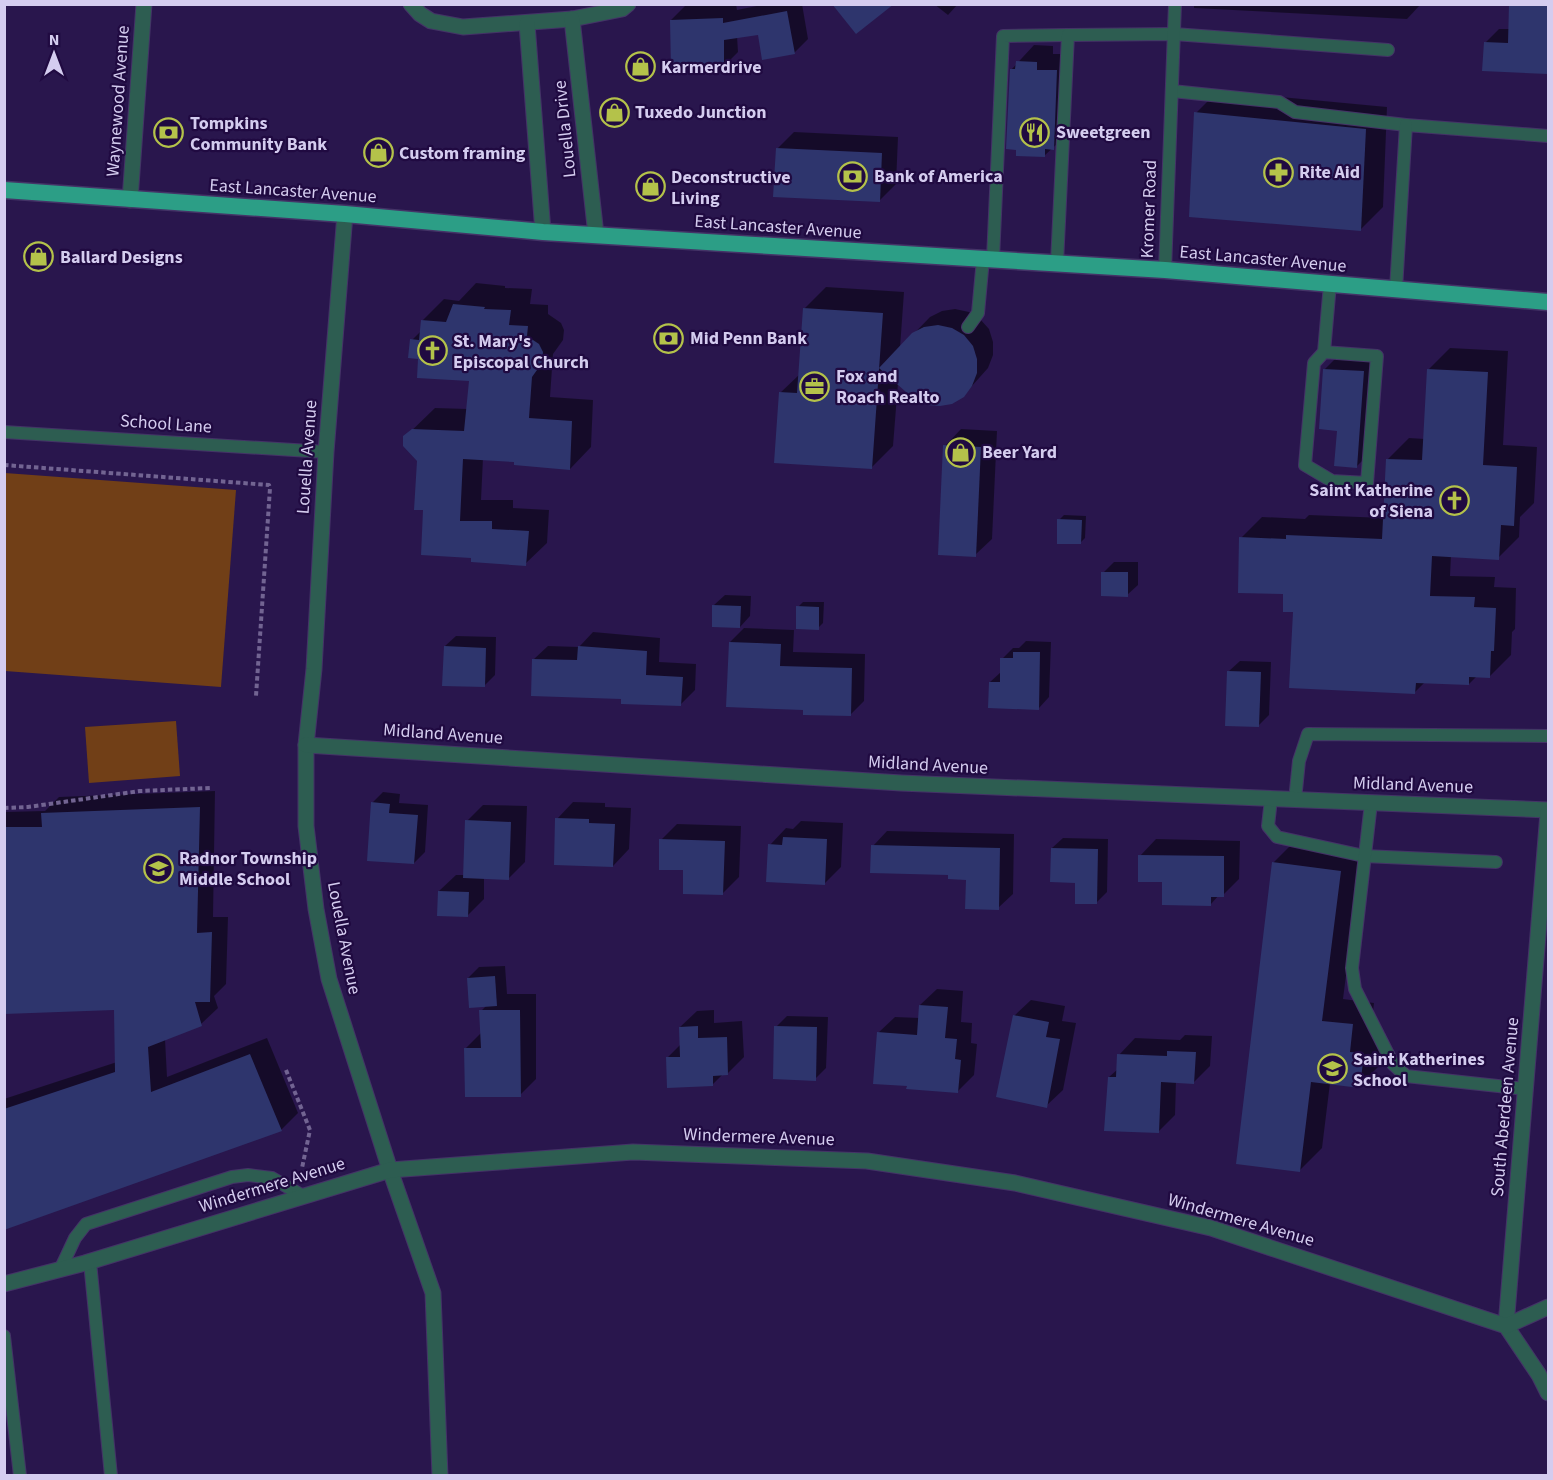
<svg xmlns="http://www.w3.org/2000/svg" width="1553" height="1480" viewBox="0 0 1553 1480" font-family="'Source Sans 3',sans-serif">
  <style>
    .green { fill: #713f17 }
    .shadow { fill: #0007 }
    .building { fill: #2e356d }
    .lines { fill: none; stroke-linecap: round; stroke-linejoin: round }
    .service-casing { stroke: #443367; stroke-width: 14 }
    .minor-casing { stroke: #443367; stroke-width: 17 }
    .trunk-casing { stroke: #443367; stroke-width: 19 }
    .path { stroke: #726492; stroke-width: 4; stroke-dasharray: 4.5 3; stroke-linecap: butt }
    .service { stroke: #2d5d51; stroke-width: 12 }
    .minor { stroke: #2d5d51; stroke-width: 15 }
    .trunk { stroke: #2c9e86; stroke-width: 16 }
    .labels { text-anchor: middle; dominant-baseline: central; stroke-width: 4.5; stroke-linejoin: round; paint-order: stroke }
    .poi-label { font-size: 18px; font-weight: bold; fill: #d4ccef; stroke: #200a41; text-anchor: start }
    .street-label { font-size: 18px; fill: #d4ccef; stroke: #200a41 }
  </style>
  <rect width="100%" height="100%" fill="#29164d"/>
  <!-- green -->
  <g class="green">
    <path d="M5,473l231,17 -15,197 -216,-16z"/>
    <path d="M176,721l4,55 -91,7 -4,-56z"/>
  </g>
  <!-- shadow -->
  <g class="shadow">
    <path d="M736,4l1,6 29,-6h36l6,35 -14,14 -35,-20 -22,3 1,16 -14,14 -53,-46 14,-14z"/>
    <path d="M934,4h24l-10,11z"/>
    <path d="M1194,4h227l-14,15 -213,-11z"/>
    <path d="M1511,4h37v69l-64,-3 1,-27 14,-14h11z"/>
    <path d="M1034,45l19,1v8h20l-3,78 -26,24 -26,-8 -7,-78z"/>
    <path d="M1218,91l169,16 -4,100 -22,22 -165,-116z"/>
    <path d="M794,132l104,5 -2,47 -16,16 -103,-51z"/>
    <path d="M476,283l29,3v2l27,1 -2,15 18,1v9l13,9 3,7 -1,10 -10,14 -3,43 43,3 -2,47 -21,22 -54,-9 -33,-2 -2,42h32v8l36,2 -2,33 -22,21 -52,-7 -48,-48 -7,-48 -13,-24 30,-29 33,1 3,-29 -51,-23 -8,-17 9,-9 1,-10 22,-22 15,2z"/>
    <path d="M826,287l78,5 -4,56 30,-31 12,-6 13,-2 14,3 11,7 9,10 4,13v13l-5,13 -25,28 -65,-13 -5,63 -22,22 -91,-75 20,-19 4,-65z"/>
    <path d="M1450,348l58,3 -5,94 34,2 -3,56 -14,14 -1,20 -21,21 -47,-2 -1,20 45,1 -1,10 22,1 -1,41 -3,3 -1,23 -21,21h-13l-8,8 -44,-2 -10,10 -121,-81 -9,-18 -44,-55 21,-21 43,2 4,-4 76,3 3,-59 21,-21 16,1 4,-70z"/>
    <path d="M1341,353l39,2 -7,95 -16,16 -19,-37 -14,-59z"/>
    <path d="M961,429l36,2 -5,108 -17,16 -30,-109z"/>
    <path d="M1064,515l22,1 -1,22 -5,5 -21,-23z"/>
    <path d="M1114,562h24v23l-11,10 -24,-22z"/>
    <path d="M725,595l26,1 -1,20 -10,11 -26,-22z"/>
    <path d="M803,602h21l-1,21 -5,5 -20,-21z"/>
    <path d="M744,628l50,2 -1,22 72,2 -1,47 -14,14 -45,-6 -75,-67z"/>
    <path d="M593,632l67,6 -1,24 37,2 -1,26 -14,14 -58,-6 -89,-39 14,-13 31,1z"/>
    <path d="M456,636l40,1 -1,38 -11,11 -39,-40z"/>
    <path d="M1026,641l25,1 -2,55 -10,11 -49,-26 11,-10 1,-13 11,-11h6z"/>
    <path d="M1240,661l31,1 -2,53 -11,11 -29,-55z"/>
    <path d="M215,791l-2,126h15l-2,67 -12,12 4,12 -17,16 -36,15 2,38 100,-39 31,75 -17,17 -277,99v-130l113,-37 -1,-53 -112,4v-201l41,-1 14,-14z"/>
    <path d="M383,792l17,2 -1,9 29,2 -3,47 -11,11 -42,-60z"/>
    <path d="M573,802l32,1v4l26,1 -2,41 -16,17 -56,-47z"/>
    <path d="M483,805l44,1 -2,56 -17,17 -24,-1v21l-17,17 -28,-25 17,-16h9l2,-54z"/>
    <path d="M801,821l42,2 -2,44 -16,16 -55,-38 16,-17 7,1z"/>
    <path d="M677,824l64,2 -2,51 -16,16 -38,-24 -24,-29z"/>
    <path d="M887,831l127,3 -1,60 -15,14 -30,-30 -18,-4 -77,-28z"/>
    <path d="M1063,838l45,1 -1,53 -11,11 -19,-22 -25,-33z"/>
    <path d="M1156,839l84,2 -1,38 -16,16h-4l-8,9 -71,-48z"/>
    <path d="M1295,841l67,8 -19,150 31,4 -3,27 14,2 -4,32 -22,22 -29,-3 -8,65 -22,22 -27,-307z"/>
    <path d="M505,966l2,28h29v85l-16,16 -54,-47 16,-16 -1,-21 6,-6 -19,-27 11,-11z"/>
    <path d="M937,989l26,2 -2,31 11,1 -1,20 6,1 -3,31 -16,16 -50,-6 -30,-52 17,-16 25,1v-13z"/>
    <path d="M1031,1000l34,6 -3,15 14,2 -13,67 -17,16 -32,-90z"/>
    <path d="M714,1010v13l28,-2 2,36 -17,17h-4l-10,10 -46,-26 14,-14 -1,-17 17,-16z"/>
    <path d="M787,1016l41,1 -2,51 -11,11 -39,-52z"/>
    <path d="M1185,1035l27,1 -2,30 -16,16 -18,-1 -1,34 -17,17 -49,-55 9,-8 1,-14 16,-17 45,2z"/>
  </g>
  <!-- building -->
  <g class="building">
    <path d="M832,4h62l-38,30z"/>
    <path d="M1509,4h39v70l-66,-3 2,-29 24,1z"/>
    <path d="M787,11l8,43 -33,6 -4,-25 -34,5v27l-53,2 -1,-49 53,-2v5z"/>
    <path d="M1016,61l21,1v8h20l-3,80 -9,-1v8l-29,-1v-6l-10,-1 4,-80h5z"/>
    <path d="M1194,112l172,17 -5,102 -172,-14z"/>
    <path d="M776,148l106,5 -2,49 -107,-5z"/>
    <path d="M453,304l32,3 -1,2 27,1 -2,15 19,1 -1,10 12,8 4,8 -1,11 -10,14 -3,41 43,3 -2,49 -56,-5v-3l-51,-3 -3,62h32v8l37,2 -3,35 -55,-4v-4l-50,-3 2,-45h-9l3,-49 -14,-15v-10l9,-7 52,2 5,-50 -52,-3 1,-19 -10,-1 2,-19 9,1 2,-20 25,2z"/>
    <path d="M803,308l80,5 -11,156 -98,-6 5,-71 18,1z"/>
    <path d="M938,325l14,3 12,7 9,11 4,13v14l-5,13 -8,11 -12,7 -12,2 -13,-1 -12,-5 -36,-32 33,-35 12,-6z"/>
    <path d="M1323,369l41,2 -7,97 -23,-2 3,-35 -18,-2z"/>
    <path d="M1427,369l61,3 -5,93 34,2 -3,59 -13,-1 -2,35 -67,-4 -2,40 45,1 -1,10 22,1 -2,43h-3l-1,27 -21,-1v8l-53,-2 -1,11 -126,-6 4,-76h-10v-18l-45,-1 1,-56 47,2v-4l96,4 4,-80 36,1z"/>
    <path d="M943,445l38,2 -5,110 -38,-2z"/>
    <path d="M1057,519l25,1 -1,24h-24z"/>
    <path d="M1101,572h27v25l-27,-1z"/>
    <path d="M712,605l29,1 -1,22 -28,-1z"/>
    <path d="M796,606l23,1v23l-23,-1z"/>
    <path d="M729,642l52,2 -1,22 72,2 -1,48 -48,-1v-5l-77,-3z"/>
    <path d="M444,646l42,2 -1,39 -43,-1z"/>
    <path d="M578,646l69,5 -1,24 37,2 -2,29 -60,-2v-5l-90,-3 1,-37 45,1z"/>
    <path d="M1013,652h27l-1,58 -51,-2 1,-26h11v-24h13z"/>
    <path d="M1227,671l34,1 -2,55 -34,-1z"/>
    <path d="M371,802l19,2 -1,9 29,2 -4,49 -47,-3z"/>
    <path d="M200,807l-3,126 15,-1 -2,70h-15l7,24 -54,21 3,45 99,-38 32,77 -278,99v-121l111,-37 -1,-62 -110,4v-187h38l-1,-14z"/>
    <path d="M555,818l34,1v4l26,1 -2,43 -59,-2z"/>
    <path d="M465,820l46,2 -2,58 -46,-2z"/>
    <path d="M783,837l44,2 -2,46 -59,-3 2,-38 14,1z"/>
    <path d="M659,839l66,2 -2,54 -40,-1v-24h-24z"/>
    <path d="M871,845l129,3 -1,62 -34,-1 1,-29 -18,-1v-4l-78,-2z"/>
    <path d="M1051,848l47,1 -1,55h-22v-21l-25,-1z"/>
    <path d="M1138,855l86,1v41h-13v9l-49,-1v-23h-24z"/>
    <path d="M1272,862l69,9 -19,150 31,3 -3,28 14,1 -4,35 -49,-6 -11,90 -64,-8z"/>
    <path d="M438,891l31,1 -1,25 -31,-1z"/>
    <path d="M495,976l2,30 -28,2 -2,-30z"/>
    <path d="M919,1005l29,2 -3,31 12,1 -2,20 6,1 -3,33 -52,-4 1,-3 -34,-2 4,-52 40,3z"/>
    <path d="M479,1010h41l1,87h-56l-1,-49h17z"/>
    <path d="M1013,1015l36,7 -3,15 14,2 -13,69 -51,-11z"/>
    <path d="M698,1026v12l29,-1 1,38 -15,1v10l-46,2 -1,-31h14l-1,-30z"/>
    <path d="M774,1026l43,1 -1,54 -43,-2z"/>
    <path d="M1167,1051l29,1 -2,32 -33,-2 -2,51 -55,-2 4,-54h8l1,-23 50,2z"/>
  </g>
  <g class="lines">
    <defs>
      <g id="service">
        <path d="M1172,91l107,11 16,10 111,13 142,11"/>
        <path d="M993,259l10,-223 65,-1"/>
        <path d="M1057,263l11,-228 106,-1 214,16"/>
        <path d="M1165,270l10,-266"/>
        <path d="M1396,289l10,-164"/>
        <path d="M968,327l10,-14 5,-54"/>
        <path d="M1324,352l53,4 -10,127 -35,-2 -27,-16 9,-102 10,-11 6,-68"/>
        <path d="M4,432l322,20"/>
        <path d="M1271,799l-3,27 9,11 87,19 132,6"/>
        <path d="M1295,800l4,-39 9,-27 240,2"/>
        <path d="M1371,803l-19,165 3,21 38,75 13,12 120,13"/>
        <path d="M90,1262l21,214"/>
        <path d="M60,1270l15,-32 11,-14 146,-47 16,-2 24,3 31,18"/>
        <path d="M4,1336l16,140"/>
      </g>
      <g id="minor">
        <path d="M411,4l9,10 11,7 32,6 109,-8 50,-10 6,-5"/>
        <path d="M572,19l24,216"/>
        <path d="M527,24l16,208"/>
        <path d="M130,200l14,-196"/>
        <path d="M345,214l-19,238 -12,217 -8,76v81l10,83 13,70 61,191 43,123 7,183"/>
        <path d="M306,745l595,38 647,27"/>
        <path d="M1548,813l-42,513 33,49 9,18"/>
        <path d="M4,1284l81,-21 305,-93 243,-18 234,9 148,22 196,45 295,98 42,-19"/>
      </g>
      <path id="trunk" d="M4,190l341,24 198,18 622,38 383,32"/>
    </defs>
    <!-- service casing -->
    <use href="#service" class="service-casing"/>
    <!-- minor casing -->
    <use href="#minor" class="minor-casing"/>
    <!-- trunk casing -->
    <use href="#trunk" class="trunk-casing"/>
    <!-- path -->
    <g class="path">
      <path d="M4,465l265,20 1,3 -14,208"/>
      <path d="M4,808l24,-1 112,-16 70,-3"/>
      <path d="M286,1070l24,60 -8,38"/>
    </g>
    <!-- service -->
    <use href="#service" class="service"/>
    <!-- minor -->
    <use href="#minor" class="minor"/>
    <!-- trunk -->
    <use href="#trunk" class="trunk"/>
  </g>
  <!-- icons -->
  <defs>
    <symbol id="shop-ring" viewBox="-11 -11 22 22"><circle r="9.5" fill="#200a41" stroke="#b4c24a" stroke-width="1.5"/><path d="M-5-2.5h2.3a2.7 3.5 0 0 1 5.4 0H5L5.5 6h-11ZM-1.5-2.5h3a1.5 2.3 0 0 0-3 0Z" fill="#b4c24a"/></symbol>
    <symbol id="restaurant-ring" viewBox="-11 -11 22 22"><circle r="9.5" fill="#200a41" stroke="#b4c24a" stroke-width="1.5"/><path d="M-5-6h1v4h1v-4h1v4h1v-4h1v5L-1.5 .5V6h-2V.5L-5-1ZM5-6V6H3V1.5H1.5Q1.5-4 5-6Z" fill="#b4c24a"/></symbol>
    <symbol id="bank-ring" viewBox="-11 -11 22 22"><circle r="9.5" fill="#200a41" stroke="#b4c24a" stroke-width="1.5"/><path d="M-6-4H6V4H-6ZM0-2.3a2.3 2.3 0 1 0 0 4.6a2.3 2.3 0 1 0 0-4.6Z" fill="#b4c24a"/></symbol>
    <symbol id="pharmacy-ring" viewBox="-11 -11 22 22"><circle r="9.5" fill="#200a41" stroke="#b4c24a" stroke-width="1.5"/><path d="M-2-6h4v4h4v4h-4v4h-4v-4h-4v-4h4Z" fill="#b4c24a"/></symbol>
    <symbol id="church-ring" viewBox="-11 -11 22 22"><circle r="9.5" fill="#200a41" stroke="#b4c24a" stroke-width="1.5"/><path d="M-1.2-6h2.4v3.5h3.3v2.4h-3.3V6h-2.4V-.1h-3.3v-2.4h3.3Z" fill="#b4c24a"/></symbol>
    <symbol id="office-ring" viewBox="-11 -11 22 22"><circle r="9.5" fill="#200a41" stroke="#b4c24a" stroke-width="1.5"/><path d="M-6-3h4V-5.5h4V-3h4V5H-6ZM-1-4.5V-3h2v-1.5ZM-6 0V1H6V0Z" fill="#b4c24a"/></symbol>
    <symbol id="school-ring" viewBox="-11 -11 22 22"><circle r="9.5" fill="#200a41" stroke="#b4c24a" stroke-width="1.5"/><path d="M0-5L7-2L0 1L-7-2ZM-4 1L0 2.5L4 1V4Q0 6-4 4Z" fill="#b4c24a"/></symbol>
  </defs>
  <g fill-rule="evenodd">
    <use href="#shop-ring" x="624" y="50" width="33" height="33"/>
    <use href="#shop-ring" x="598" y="96" width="33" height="33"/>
    <use href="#restaurant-ring" x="1018" y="116" width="33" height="33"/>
    <use href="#bank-ring" x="152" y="116" width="33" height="33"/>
    <use href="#shop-ring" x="362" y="136" width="33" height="33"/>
    <use href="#pharmacy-ring" x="1262" y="156" width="33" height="33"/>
    <use href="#bank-ring" x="836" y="160" width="33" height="33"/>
    <use href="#shop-ring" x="634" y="170" width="33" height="33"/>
    <use href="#shop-ring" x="22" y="240" width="33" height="33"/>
    <use href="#bank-ring" x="652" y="322" width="33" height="33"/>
    <use href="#church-ring" x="416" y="334" width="33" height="33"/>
    <use href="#office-ring" x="798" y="370" width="33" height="33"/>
    <use href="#shop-ring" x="944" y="436" width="33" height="33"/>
    <use href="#church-ring" x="1438" y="484" width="33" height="33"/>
    <use href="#school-ring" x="142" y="852" width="33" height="33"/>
    <use href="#school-ring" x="1316" y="1052" width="33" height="33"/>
  </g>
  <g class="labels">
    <!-- poi labels -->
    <g class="poi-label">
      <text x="661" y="67">Karmerdrive</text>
      <text x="635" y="112">Tuxedo Junction</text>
      <text x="190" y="123">Tompkins<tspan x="190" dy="21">Community Bank</tspan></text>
      <text x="1056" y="132">Sweetgreen</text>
      <text x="399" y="153">Custom framing</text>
      <text x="1299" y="172">Rite Aid</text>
      <text x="874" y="176">Bank of America</text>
      <text x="671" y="177">Deconstructive<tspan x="671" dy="21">Living</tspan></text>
      <text x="60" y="257">Ballard Designs</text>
      <text x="690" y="338">Mid Penn Bank</text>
      <text x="453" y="341">St. Mary's<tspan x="453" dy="21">Episcopal Church</tspan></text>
      <text x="836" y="376">Fox and<tspan x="836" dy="21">Roach Realto</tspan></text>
      <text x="982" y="452">Beer Yard</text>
      <text x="1433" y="490" text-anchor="end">Saint Katherine<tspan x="1433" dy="21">of Siena</tspan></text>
      <text x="179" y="858">Radnor Township<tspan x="179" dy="21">Middle School</tspan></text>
      <text x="1353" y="1059">Saint Katherines<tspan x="1353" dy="21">School</tspan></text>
    </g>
    <!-- street labels -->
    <g class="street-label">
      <text transform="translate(118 101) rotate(-86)">Waynewood Avenue</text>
      <text transform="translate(565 129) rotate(-96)">Louella Drive</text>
      <text transform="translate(293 191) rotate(4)">East Lancaster Avenue</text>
      <text transform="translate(1149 209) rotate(-88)">Kromer Road</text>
      <text transform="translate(778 227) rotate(4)">East Lancaster Avenue</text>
      <text transform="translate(1263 259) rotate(5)">East Lancaster Avenue</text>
      <text transform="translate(166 424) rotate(4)">School Lane</text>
      <text transform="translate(307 457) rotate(-86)">Louella Avenue</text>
      <text transform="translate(443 734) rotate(4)">Midland Avenue</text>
      <text transform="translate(928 765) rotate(3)">Midland Avenue</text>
      <text transform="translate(1413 785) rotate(2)">Midland Avenue</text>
      <text transform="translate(344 938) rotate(79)">Louella Avenue</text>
      <text transform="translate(1505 1107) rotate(-85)">South Aberdeen Avenue</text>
      <text transform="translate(759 1137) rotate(2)">Windermere Avenue</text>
      <text transform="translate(272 1185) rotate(-17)">Windermere Avenue</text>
      <text transform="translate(1241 1220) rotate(16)">Windermere Avenue</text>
    </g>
  </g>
  <!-- border -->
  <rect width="1553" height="1480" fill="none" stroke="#d4ccef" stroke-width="12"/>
  <!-- north arrow -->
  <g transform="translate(54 54)" stroke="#200a41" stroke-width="4.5" paint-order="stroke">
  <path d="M0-4.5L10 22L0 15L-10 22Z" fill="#d4ccef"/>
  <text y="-9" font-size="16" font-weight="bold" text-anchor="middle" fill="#d4ccef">N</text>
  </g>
</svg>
